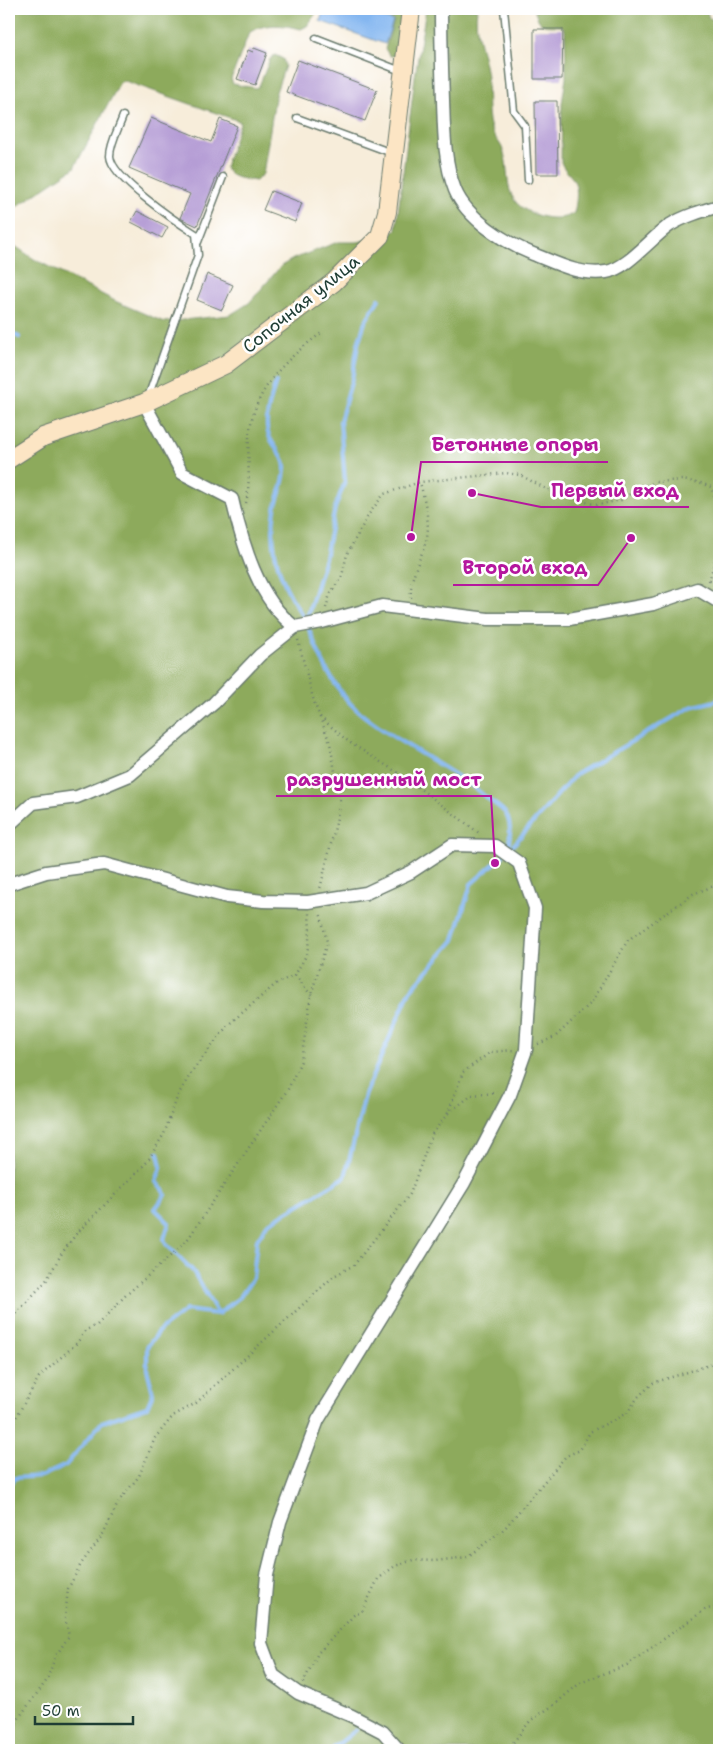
<svg xmlns="http://www.w3.org/2000/svg" width="728" height="1759" viewBox="0 0 728 1759" font-family="'Shantell Sans',sans-serif">
  <style>
    .forest { fill: #8daa5c; stroke: #567448 }
    .water { fill: #83b6f0; stroke: #517a92 }
    .lines { fill: none; stroke-linecap: round; stroke-linejoin: round }
    .stream { stroke: #83b6f0; stroke-width: 4 }
    .building { fill: #b59dd5 }
    .lane-casing { stroke: #6b7b6e; stroke-width: 9 }
    .street-casing { stroke: #6b7b6e; stroke-width: 15 }
    .secondary-casing { stroke: #6b7b6e; stroke-width: 20 }
    .path { stroke: #6b7b6e; stroke-width: 2.5; stroke-dasharray: 1 4; stroke-linecap: butt }
    .lane { stroke: #fff; stroke-width: 6 }
    .street { stroke: #fff; stroke-width: 12 }
    .secondary { stroke: #fce5c4; stroke-width: 18 }
    .labels { text-anchor: middle; dominant-baseline: central; stroke-width: 5; stroke-linejoin: round; paint-order: stroke }
    .street-label { font-size: 18px; fill: #1f3d34; stroke: #fff }
    .leader { fill: none; stroke: #b5179e; stroke-width: 2 }
    .callout-dot { fill: #b5179e; stroke: #fff; stroke-width: 2 }
    .callout-label { font-size: 19px; text-anchor: middle; font-weight: bold; fill: #b5179e; stroke: #fff; stroke-width: 5; stroke-linejoin: round; paint-order: stroke }
  </style>
  <rect width="100%" height="100%" fill="#fff"/>
  <filter id="ink" filterUnits="userSpaceOnUse"><feTurbulence type="fractalNoise" baseFrequency=".02" numOctaves="2"/><feDisplacementMap in="SourceGraphic" scale="10" xChannelSelector="R" yChannelSelector="G"/><feConvolveMatrix kernelMatrix="1 2 1 2 8 2 1 2 1" color-interpolation-filters="sRGB"/></filter>
  <filter id="wash" filterUnits="userSpaceOnUse"><feTurbulence type="fractalNoise" baseFrequency=".0096" numOctaves="4" result="noise"/><feDisplacementMap in="SourceGraphic" scale="20" xChannelSelector="R" yChannelSelector="G"/><feGaussianBlur stdDeviation="1.12" result="paint"/><feColorMatrix in="noise" values="0 0 0 0 0 0 0 0 0 0 0 0 0 0 0 0 0 1.4 0 .05"/><feComposite in="paint" operator="in"/></filter>
  <g filter="url(#wash)">
    <rect width="100%" height="100%" fill="#f7edda"/>
    <!-- forest -->
    <g class="forest">
      <path d="M9,9h213l5,3 21,-3h71l-12,17 -6,3c-16,-4 -37,-7 -52,4l-18,46 2,5 23,4 3,-2 11,-27 5,-4 8,4 2,7 -9,26 -13,82 -7,7c-11,-2 -27,-2 -31,-14l15,-44 -1,-2 -114,-40 -5,1 -46,86 -58,39 -7,10z"/>
      <path d="M363,9h41l-9,47h-5l-5,-7 9,-29z"/>
      <path d="M426,9h51c-3,22 4,35 8,56 5,19 0,46 6,64 3,9 11,15 13,24 5,15 1,34 11,48 12,15 43,23 59,12 2,-8 4,-21 1,-30 -3,-8 -11,-12 -14,-21l1,-59 4,-25 -1,-48 -3,-4c-20,-1 -21,3 -28,-17h172l3,9 10,3v1729h-710v-1514l3,8 22,15 83,43 47,20 66,-7 19,-12 32,-37 12,-7 45,-17h19l34,-7 5,-6 19,-153z"/>
    </g>
    <!-- water -->
    <path class="water" d="M324,9h35l34,12 -8,23 -65,-23z"/>
    <g class="lines">
      <!-- stream -->
      <g class="stream">
        <path d="M9,332l10,5"/>
        <path d="M276,382c-5,16 -14,40 -6,56 5,11 15,18 15,30 0,13 -7,29 -10,41 -7,41 7,79 31,111"/>
        <path d="M306,621l19,-63 10,-50 10,-27 -5,-60 12,-42 6,-35 7,-22 14,-23"/>
        <path d="M308,627c12,30 25,62 50,84 40,34 91,54 130,88 5,4 14,9 18,15 6,11 4,26 1,37"/>
        <path d="M508,851l68,-77 115,-67 28,-7"/>
        <path d="M158,1153l3,14 -5,15 7,7 2,6 -10,14 14,14 -5,16 2,5 27,27 25,43"/>
        <path d="M9,1485l6,-7 27,-2 24,-11 36,-43 45,-15 6,-14 -6,-24v-22l13,-17 26,-20 32,4 22,-17 13,-19 4,-38 10,-16 78,-47 21,-86 44,-100 44,-51 17,-56 32,-28"/>
        <path d="M331,1750l25,-20"/>
      </g>
    </g>
    <g id="blocks">
      <!-- building -->
      <g class="building">
        <path d="M534,29h29l-1,50h-28z"/>
        <path d="M254,48l13,5 -12,32 -18,-6 11,-29 5,2z"/>
        <path d="M298,60l79,30 -12,31 -79,-29z"/>
        <path d="M535,101h22l1,73h-22z"/>
        <path d="M151,118l60,24 9,-23 17,7 -40,100 -17,-8 10,-24 -61,-26z"/>
        <path d="M271,191l31,12 -7,19 -32,-12z"/>
        <path d="M137,211l31,16 -6,11 -31,-16z"/>
        <path d="M207,274l26,11 -11,25 -25,-10z"/>
      </g>
    </g>
  </g>
  <g filter="url(#ink)">
    <use href="#blocks" fill-opacity="0" stroke="#6b7b6e" stroke-width="1"/>
    <g class="lines">
      <defs>
        <g id="lane">
          <path d="M504,9l10,102 11,15 3,54"/>
          <path d="M316,38l85,33"/>
          <path d="M123,116c-4,12 -13,27 -13,40 1,22 67,66 86,78l2,21 -50,142"/>
          <path d="M297,118l95,35"/>
          <path d="M198,242l25,-65"/>
        </g>
        <g id="street">
          <path d="M441,9c0,30 1,61 2,91 1,30 1,62 12,90 12,29 51,53 78,64 23,9 47,22 73,18 21,-3 45,-34 64,-47 15,-9 32,-14 49,-19"/>
          <path d="M144,403l38,70 50,26c10,43 26,101 63,128"/>
          <path d="M9,825l24,-22 44,-6 53,-22 84,-72 46,-48 35,-28 27,-5 60,-16 106,13h81l84,-15 44,-15 22,13"/>
          <path d="M9,884l37,-12 58,-8 123,33 36,4 45,1 58,-9 45,-21 41,-27 43,1 24,17 16,45 -9,142 -16,45 -46,88 -146,237 -38,102 -13,53 -6,68 12,32 25,18 54,23 31,16 16,18"/>
        </g>
        <path id="secondary" d="M9,459l34,-22 101,-34 82,-39 108,-82 46,-46 7,-24 24,-203"/>
      </defs>
      <!-- lane casing -->
      <use href="#lane" class="lane-casing"/>
      <!-- street casing -->
      <use href="#street" class="street-casing"/>
      <!-- secondary casing -->
      <use href="#secondary" class="secondary-casing"/>
      <!-- path -->
      <g class="path">
        <path d="M246,503c5,-22 1,-43 3,-65 3,-47 37,-80 74,-106"/>
        <path d="M710,580l9,-7"/>
        <path d="M709,581l10,-34"/>
        <path d="M411,598c-2,-23 11,-39 16,-61 3,-17 -3,-38 -7,-55"/>
        <path d="M326,608l4,-14 12,-18 5,-22 22,-40 15,-20 36,-12 86,-9 14,2 36,19 41,11 24,-5 15,-10 20,-8 26,-2 19,3 10,4 6,18 2,21"/>
        <path d="M298,640l16,62 16,41 10,57 -4,23 -16,66"/>
        <path d="M320,717l29,25 54,34 76,57"/>
        <path d="M295,975l16,20"/>
        <path d="M538,1044l17,-7 36,-34 37,-63 65,-46 26,-10"/>
        <path d="M448,1113l24,-18 25,-2"/>
        <path d="M9,1321l37,-40 16,-28 15,-20 70,-71 17,-28 14,-39 15,-25 35,-45 49,-42 18,-8 12,-21 3,-22 -1,-19"/>
        <path d="M9,1430l30,-53 38,-34 9,-13 11,-5 28,-29 61,-54 102,-153 13,-28 10,-66 16,-53 -7,-30"/>
        <path d="M303,1683l15,-30 36,-38 8,-3 16,-33 17,-13 18,-6 22,1 32,-4 37,-28 62,-73 14,-6 10,-18 37,-19 11,-16 15,-14 66,-21"/>
        <path d="M9,1736l11,-20 27,-36 8,-23 14,-21 -4,-18 3,-29 13,-25 21,-28 17,-35 20,-25 16,-38 18,-22 23,-13 138,-127 20,-11 56,-71 22,-60 16,-21 15,-41 28,-20 23,-2"/>
        <path d="M507,1750l24,-30 23,-15 26,-22 47,-18 79,-56 13,-2"/>
      </g>
      <!-- lane -->
      <use href="#lane" class="lane"/>
      <!-- street -->
      <use href="#street" class="street"/>
      <!-- secondary -->
      <use href="#secondary" class="secondary"/>
    </g>
  </g>
  <g class="labels">
    <!-- street labels -->
    <g class="street-label">
      <text transform="translate(301 304) rotate(-39)">Сопочная улица</text>
    </g>
  </g>
  <!-- callouts -->
  <path class="leader" d="M411 537L421 462H608M472 493L541 507H689M631 538L598 585H453M495 863L491 796H276"/>
  <g class="callout-dot">
    <circle cx="411" cy="537" r="5"/>
    <circle cx="472" cy="493" r="5"/>
    <circle cx="631" cy="538" r="5"/>
    <circle cx="495" cy="863" r="5"/>
  </g>
  <g class="callout-label">
    <text x="515" y="451">Бетонные опоры</text>
    <text x="615" y="497">Первый вход</text>
    <text x="525" y="574">Второй вход</text>
    <text x="384" y="786">разрушенный мост</text>
  </g>
  <!-- margin -->
  <rect width="728" height="1759" fill="none" stroke="#fff" stroke-width="30"/>
  <!-- scale -->
  <path d="M35 1716v8h98v-8" fill="none" stroke="#1f3d34" stroke-width="2.5"/>
  <text x="42" y="1716" font-size="15" fill="#1f3d34" stroke="#ffffff" stroke-width="4" paint-order="stroke">50 m</text>
</svg>
